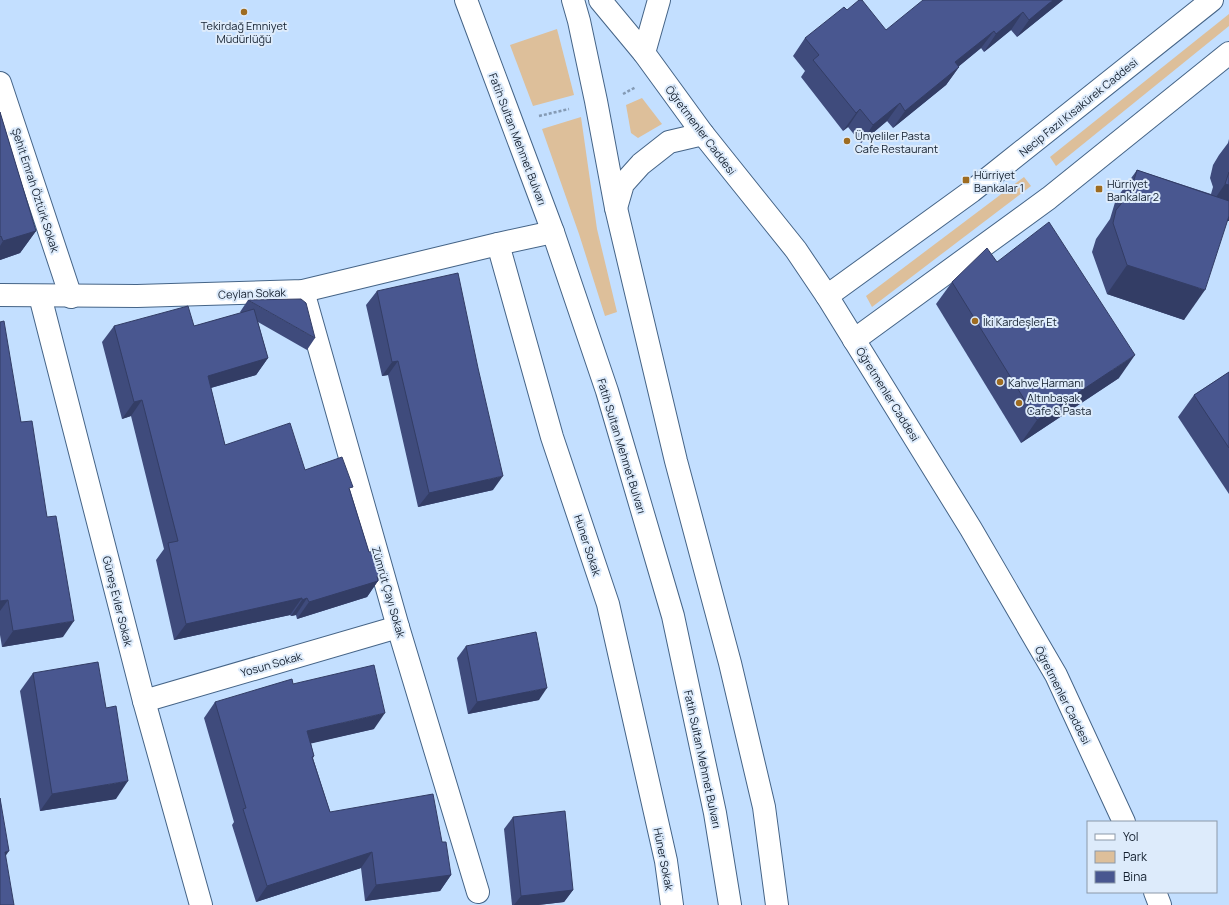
<svg xmlns="http://www.w3.org/2000/svg" width="1229" height="905" viewBox="0 0 1229 905" font-family="Manrope,sans-serif">
  <style>
    .green { fill: #ddbf9a }
    .lines { fill: none; stroke-linecap: round; stroke-linejoin: round }
    .street-casing { stroke: #456487; stroke-width: 24 }
    .secondary-casing { stroke: #456487; stroke-width: 24 }
    .primary-casing { stroke: #456487; stroke-width: 24 }
    .path { stroke: #849ab4; stroke-width: 2.5; stroke-dasharray: 3 2; stroke-linecap: butt }
    .street { stroke: #fff; stroke-width: 22 }
    .secondary { stroke: #fff; stroke-width: 22 }
    .primary { stroke: #fff; stroke-width: 22 }
    .wall { fill: #3f4b7c }
    .shaded-wall { fill: #333d65 }
    .building { fill: #495790; stroke: #333d65 }
    .poi-dot { fill: #9e6c21; stroke: #ddebfb; stroke-width: 1.5 }
    .labels { text-anchor: middle; dominant-baseline: central; stroke-width: 4; stroke-linejoin: round; paint-order: stroke }
    .poi-label { font-size: 11px; fill: #131f2e; stroke: #ddebfb; text-anchor: start }
    .street-label { font-size: 11px; fill: #131f2e; stroke: #ddebfb }
  </style>
  <rect width="100%" height="100%" fill="#c3dfff"/>
  <!-- green -->
  <g class="green">
    <path d="M1229,14v12l-173,140 -6,-9z"/>
    <path d="M557,29l17,66 -41,11 -23,-61z"/>
    <path d="M642,98l20,26 -24,14 -7,-5 -5,-28z"/>
    <path d="M581,117l16,112 20,83 -12,4 -26,-82 -37,-105z"/>
    <path d="M1024,177l7,9 -159,121 -6,-11z"/>
  </g>
  <g class="lines">
    <defs>
      <g id="street">
        <path d="M0,83l71,214"/>
        <path d="M553,232l-55,12 54,193 56,167 58,257 6,44"/>
        <path d="M303,291l95,336 80,265"/>
        <path d="M0,295l137,1 166,-5 195,-47"/>
        <path d="M40,296l104,405 57,204"/>
        <path d="M144,701l254,-74"/>
      </g>
      <g id="secondary">
        <path d="M600,0l44,53 59,81 93,116 31,46 144,233 85,146 68,147"/>
        <path d="M644,53l15,-53"/>
        <path d="M616,208l7,-24 18,-20 28,-22 34,-8"/>
        <path d="M827,296l145,-105 240,-191"/>
        <path d="M854,340l195,-142 180,-145"/>
        <path d="M1155,892l5,13"/>
      </g>
      <g id="primary">
        <path d="M466,0l87,232 54,159 66,225 42,197 15,92"/>
        <path d="M573,0l6,21 17,80 20,107 60,253 54,202 34,144 13,98"/>
      </g>
    </defs>
    <!-- street casing -->
    <use href="#street" class="street-casing"/>
    <!-- secondary casing -->
    <use href="#secondary" class="secondary-casing"/>
    <!-- primary casing -->
    <use href="#primary" class="primary-casing"/>
    <!-- path -->
    <g class="path">
      <path d="M623,94l13,-7"/>
      <path d="M539,116l30,-7"/>
    </g>
    <!-- street -->
    <use href="#street" class="street"/>
    <!-- secondary -->
    <use href="#secondary" class="secondary"/>
    <!-- primary -->
    <use href="#primary" class="primary"/>
  </g>
  <!-- wall -->
  <g class="wall">
    <path d="M1063,0l-46,37 -6,-7 -27,22 -3,-4 -23,19h1l-13,18 -53,43 -6,-7 -26,22 -13,-16 -5,4 -42,-54 4,-6 -12,-15 12,-18 42,-28 39,20z"/>
    <path d="M0,112l36,119 -16,22 -20,7z"/>
    <path d="M1229,139v82h-2l-43,99 -77,-26 -15,-42 4,-13 14,-20 6,-20 21,-29 74,24 2,-7 -3,-9 3,-13 6,-10 9,-12z"/>
    <path d="M997,262l122,116 -98,65 -85,-139 16,-22z"/>
    <path d="M377,291l116,199 -75,17 -30,-132 -6,1 -16,-71z"/>
    <path d="M248,300l67,38 -8,12 -49,-28 10,36 -12,17 -45,13 14,57 80,25 45,20 19,62 13,23 -15,22 -70,22 -1,-4 -5,1 -1,-1 -116,25 -18,-80 8,-11 -33,-133 -9,3 -20,-77 12,-16h80l47,-13 -1,-1z"/>
    <path d="M0,322l21,100 42,215 -61,10 -2,-12z"/>
    <path d="M1229,372v122l-51,-77 16,-22z"/>
    <path d="M466,646l73,54 -71,14 -11,-56z"/>
    <path d="M33,673l83,126 -76,12 -20,-120z"/>
    <path d="M215,702l159,27 -63,14 3,13 -1,2 17,54 112,30 9,33 -11,16 -75,10 -4,-33 -105,34 -24,-77 2,-3 -30,-104z"/>
    <path d="M513,817l60,73 -9,12 -26,3h-26l-8,-76z"/>
  </g>
  <!-- shaded-wall -->
  <g class="shaded-wall">
    <path d="M1053,0h10l-46,37 12,-17z"/>
    <path d="M1023,12l-12,18 -27,22 12,-18z"/>
    <path d="M994,31l-13,17 -39,32 13,-18z"/>
    <path d="M959,67l-13,18 -53,43 12,-17z"/>
    <path d="M900,103l-13,18 -26,22 12,-18z"/>
    <path d="M860,109l-12,18 -5,4 13,-18z"/>
    <path d="M1225,184l4,1v36l-24,-8z"/>
    <path d="M36,231l-16,22 -20,7v-14l3,-5z"/>
    <path d="M1127,265l78,25 -21,30 -77,-26z"/>
    <path d="M1135,355l-16,23 -98,65 16,-23z"/>
    <path d="M268,358l-12,17 -60,17 12,-16z"/>
    <path d="M398,361l-10,14 -6,1 10,-14z"/>
    <path d="M142,400l-11,16 -9,3 12,-17z"/>
    <path d="M503,476l-10,14 -75,17 11,-14z"/>
    <path d="M382,575l-15,22 -70,22 12,-17z"/>
    <path d="M302,598l-12,17 -116,25 12,-16z"/>
    <path d="M307,598l-11,17 -5,1 11,-16z"/>
    <path d="M8,600l-8,11v-10z"/>
    <path d="M74,621l-11,16 -61,10 11,-16z"/>
    <path d="M547,688l-8,12 -71,14 9,-12z"/>
    <path d="M385,713l-11,16 -78,18 11,-16z"/>
    <path d="M128,781l-12,18 -76,12 12,-17z"/>
    <path d="M9,851l-9,13 5,-12z"/>
    <path d="M372,852l-11,16 -105,34 11,-16z"/>
    <path d="M451,875l-11,16 -75,10 11,-16z"/>
    <path d="M573,890l-9,12 -26,3h-24l7,-9z"/>
  </g>
  <!-- building -->
  <g class="building">
    <path d="M859,0h3l24,30 37,-30h130l-24,20 -6,-8 -27,22 -2,-3 -39,31 4,5 -54,44 -5,-8 -27,22 -13,-16 -4,4 -43,-53 6,-5 -14,-17 39,-31 3,3z"/>
    <path d="M0,112l36,119 -33,10 -2,-5 -1,1z"/>
    <path d="M1137,170l92,31v15l-24,74 -78,-25 -14,-42 3,-13 14,-17z"/>
    <path d="M1229,172v13l-4,-1z"/>
    <path d="M1049,222l86,133 -98,65 -85,-138 35,-34 10,14z"/>
    <path d="M458,273l20,95 25,108 -74,17 -31,-132 -6,1 -15,-71z"/>
    <path d="M301,299l5,4 9,35 -67,-38z"/>
    <path d="M188,306l6,20 60,-17 14,49 -60,18 17,69 65,-22 15,47 37,-13 11,30 -4,1 20,64 5,-1 8,24 -5,1 1,5 -69,21 -2,-4 -5,2v-2l-116,26 -18,-81 10,-2 -36,-141 -8,2 -20,-76z"/>
    <path d="M4,321l17,101 11,-1 15,96 9,-1 18,105 -61,10 -5,-31 -8,1v-279z"/>
    <path d="M1229,372v76l-35,-53z"/>
    <path d="M536,632l11,56 -70,14 -11,-56z"/>
    <path d="M98,662l8,46 10,-2 12,75 -76,13 -19,-121z"/>
    <path d="M374,665l11,48 -78,18 7,25 -2,1 18,55 103,-18 9,48h4l5,33 -75,10 -4,-33 -105,34 -24,-77 3,-1 -31,-106 77,-23 1,5z"/>
    <path d="M0,798l9,53 -4,1 9,53h-14z"/>
    <path d="M565,811l8,79 -52,6 -8,-79z"/>
  </g>
  <!-- markers -->
  <g class="poi-dot">
    <circle cx="244" cy="12" r="4"/>
    <circle cx="847" cy="141" r="4"/>
    <rect x="962" y="176" width="8" height="8" rx="2"/>
    <rect x="1095" y="185" width="8" height="8" rx="2"/>
    <circle cx="975" cy="321" r="4"/>
    <circle cx="1000" cy="382" r="4"/>
    <circle cx="1019" cy="403" r="4"/>
  </g>
  <g class="labels">
    <!-- poi labels -->
    <g class="poi-label">
      <text x="244" y="25" text-anchor="middle">Tekirdağ Emniyet<tspan x="244" dy="13">Müdürlüğü</tspan></text>
      <text x="855" y="135">Ünyeliler Pasta<tspan x="855" dy="13">Cafe Restaurant</tspan></text>
      <text x="974" y="174">Hürriyet<tspan x="974" dy="13">Bankalar 1</tspan></text>
      <text x="1107" y="183">Hürriyet<tspan x="1107" dy="13">Bankalar 2</tspan></text>
      <text x="983" y="321">İki Kardeşler Et</text>
      <text x="1008" y="382">Kahve Harmanı</text>
      <text x="1027" y="397">Altınbaşak<tspan x="1027" dy="13">Cafe &amp; Pasta</tspan></text>
    </g>
    <!-- street labels -->
    <g class="street-label">
      <text transform="translate(1078 107) rotate(-39)">Necip Fazıl Kısakürek Caddesi</text>
      <text transform="translate(701 130) rotate(53)">Öğretmenler Caddesi</text>
      <text transform="translate(518 139) rotate(69)">Fatih Sultan Mehmet Bulvarı</text>
      <text transform="translate(36 190) rotate(72)">Şehit Emrah Öztürk Sokak</text>
      <text transform="translate(252 293) rotate(-2)">Ceylan Sokak</text>
      <text transform="translate(888 394) rotate(58)">Öğretmenler Caddesi</text>
      <text transform="translate(622 446) rotate(73)">Fatih Sultan Mehmet Bulvarı</text>
      <text transform="translate(588 545) rotate(72)">Hüner Sokak</text>
      <text transform="translate(389 592) rotate(74)">Zümrüt Çayı Sokak</text>
      <text transform="translate(118 601) rotate(76)">Güneş Evler Sokak</text>
      <text transform="translate(271 664) rotate(-16)">Yosun Sokak</text>
      <text transform="translate(1063 695) rotate(63)">Öğretmenler Caddesi</text>
      <text transform="translate(703 759) rotate(78)">Fatih Sultan Mehmet Bulvarı</text>
      <text transform="translate(664 859) rotate(79)">Hüner Sokak</text>
    </g>
  </g>
  <!-- legend -->
  <rect x="1087" y="821" width="130" height="72" fill="#ddebfb" stroke="#8c99a9"/>
  <rect x="1095" y="834" width="20" height="6" fill="#ffffff" stroke="#8c99a9"/>
  <text x="1123" y="841" font-size="12" fill="#131f2e">Yol</text>
  <rect x="1095" y="851" width="20" height="12" fill="#ddbf9a" stroke="#8c99a9"/>
  <text x="1123" y="861" font-size="12" fill="#131f2e">Park</text>
  <rect x="1095" y="871" width="20" height="12" fill="#495790" stroke="#8c99a9"/>
  <text x="1123" y="881" font-size="12" fill="#131f2e">Bina</text>
</svg>
